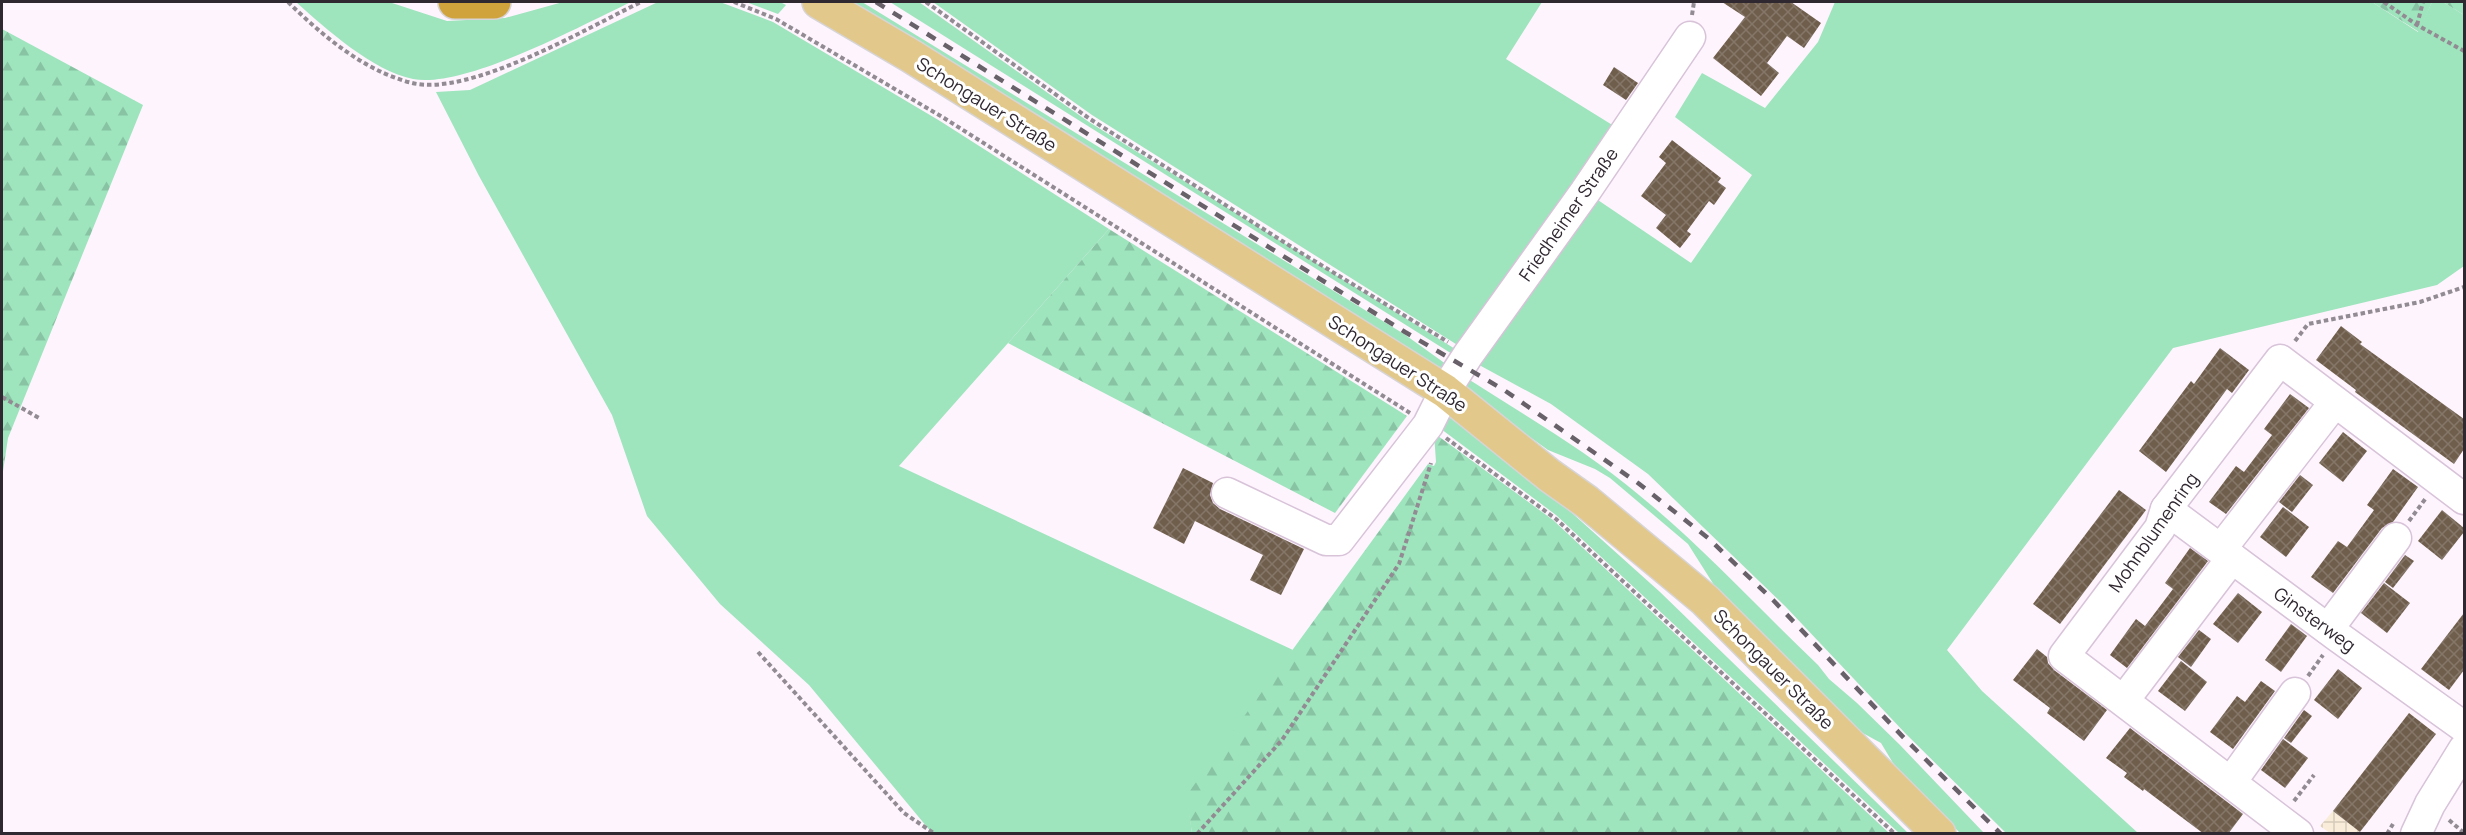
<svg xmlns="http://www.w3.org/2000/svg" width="2466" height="835" viewBox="0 0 2466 835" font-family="Manrope,sans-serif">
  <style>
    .industrial { fill: url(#industrial-grid) }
    .grass { fill: #9ee4bd }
    .forest { fill: url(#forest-firs) }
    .building { fill: url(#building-cross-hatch) }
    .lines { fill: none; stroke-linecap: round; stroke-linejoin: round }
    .minor-casing { stroke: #d8c3d9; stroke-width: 33 }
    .major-casing { stroke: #d6d4d6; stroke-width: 36 }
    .highway-casing { stroke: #d6d4d6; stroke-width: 36 }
    .path { stroke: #938b93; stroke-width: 4; stroke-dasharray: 4.5 3; stroke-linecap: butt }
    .minor { stroke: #fff; stroke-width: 30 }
    .major { stroke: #e3c88b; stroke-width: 33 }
    .highway { stroke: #d1a33d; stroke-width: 33 }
    .rail { stroke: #696169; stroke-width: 4.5; stroke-dasharray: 10 10; stroke-linecap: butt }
    .labels { text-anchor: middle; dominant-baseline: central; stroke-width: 6; stroke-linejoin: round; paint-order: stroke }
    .street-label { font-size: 18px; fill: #302830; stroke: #fff }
  </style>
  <defs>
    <pattern id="industrial-grid" width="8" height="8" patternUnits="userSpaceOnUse" patternTransform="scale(1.5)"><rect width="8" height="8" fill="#f9ecd8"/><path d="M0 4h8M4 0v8" fill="none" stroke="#d6caba"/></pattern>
    <pattern id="forest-firs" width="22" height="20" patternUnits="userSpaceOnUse" patternTransform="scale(1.5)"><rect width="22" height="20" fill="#9ee4bd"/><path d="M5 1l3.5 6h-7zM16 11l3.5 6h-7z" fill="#88c4a3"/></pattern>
    <pattern id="building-cross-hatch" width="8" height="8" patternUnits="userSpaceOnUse" patternTransform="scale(1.5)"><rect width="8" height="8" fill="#705e4c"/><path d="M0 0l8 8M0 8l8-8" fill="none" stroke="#847669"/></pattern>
  </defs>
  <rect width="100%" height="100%" fill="#fdf4fd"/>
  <!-- industrial -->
  <path class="industrial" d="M2333,811l27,21 -1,2 -29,-1 -10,-7z"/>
  <!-- grass -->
  <g class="grass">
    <path d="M296,2h93l58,19 58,-3 58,-16h68c-49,23 -166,87 -218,77 -40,-8 -87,-50 -117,-77z"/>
    <path d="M658,2h62l53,20 167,99 169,108 -210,237 394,184 -106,146 5,37h-260l-123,-148 -89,-81 -73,-88 -35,-101 -133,-239 -43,-84 34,-2z"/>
    <path d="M746,2h34l6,3 -8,9z"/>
    <path d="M848,2h14l542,332 46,33 -9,4z"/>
    <path d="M890,2h29l170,120 371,230 -3,5z"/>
    <path d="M933,2h609l-36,57 116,72 -155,220 -375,-236z"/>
    <path d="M1835,2h537l46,30 14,-30h11l21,13v251l-27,19 -264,63 -226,302 35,41 156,142h-132l-100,-99 -121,-128 -137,-132 -97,-70 -81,-44 119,-166 102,69 61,-88 -77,-58 27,-44 63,35 53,-66z"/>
    <path d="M1465,377c59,38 121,73 174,118 64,52 119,113 179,170l11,14 28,24 43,42 84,88h-24l-64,-65 -15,-25 -22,-12 -145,-146 -26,-41 -78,-66 -15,-9 -47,-19 -85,-61z"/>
    <path d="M1444,413l128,100 88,79 248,241h-9l-343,-318 -119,-89z"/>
  </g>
  <!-- forest -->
  <g class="forest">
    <path d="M2372,2h60l-13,30z"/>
    <path d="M2443,2h21v13z"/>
    <path d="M2,29l141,76 -135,333 -6,40z"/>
    <path d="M1109,229l298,187 -72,97 -327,-170z"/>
    <path d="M1434,433l119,87 336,313h-697l-6,-37 242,-332 6,2 2,-4z"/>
  </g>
  <!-- building -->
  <g class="building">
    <path d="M1722,2h69l30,21 -17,25 -17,-12 -20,27 12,10 -18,23 -48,-38 32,-41z"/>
    <path d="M1614,67l24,16 -12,17 -23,-15z"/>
    <path d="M1672,140l49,38 -3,4 8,6 -12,17 -5,-4 -22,30 4,3 -11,14 -24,-20 10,-13 -25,-19 25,-33 -7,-6z"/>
    <path d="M2341,326l21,16 -2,2 104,75v30l-10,15 -99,-72 1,-2 -40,-30z"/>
    <path d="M2220,348l29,22 -17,23 -5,-4 -61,83 -27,-21 52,-70 3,3z"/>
    <path d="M2290,394l19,14 -83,106 -17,-12 27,-36 8,6 28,-37 -8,-6z"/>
    <path d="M2343,432l24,19 -24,31 -24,-19z"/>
    <path d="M1183,468l30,15 -3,12 3,8 7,6 84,40 -23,46 -31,-15 13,-25 -68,-34 -11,23 -31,-16z"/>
    <path d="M2393,469l25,18 -25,35 -11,6 -49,65 -22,-16 27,-36 9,6 27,-37 -7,-5z"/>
    <path d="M2300,475l13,10 -21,27 -13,-10z"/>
    <path d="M2119,490l27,20 -86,114 -27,-20z"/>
    <path d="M2283,507l26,20 -23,30 -26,-20z"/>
    <path d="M2442,510l22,18v4l-22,28 -24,-19z"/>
    <path d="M2190,548l18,13 -81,107 -17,-13 26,-36 9,7 28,-37 -8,-6z"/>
    <path d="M2405,555l9,6 -21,27 -8,-6z"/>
    <path d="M2384,583l26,20 -23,30 -26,-20z"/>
    <path d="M2238,593l24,19 -24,31 -25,-19z"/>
    <path d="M2464,613v57l-15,20 -28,-21z"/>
    <path d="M2291,624l16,12 -26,36 -16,-12z"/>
    <path d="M2199,630l12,9 -20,28 -13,-10z"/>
    <path d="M2037,649l10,8 1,6 6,7 53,40 -23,31 -37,-28 3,-5 -37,-28z"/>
    <path d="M2181,661l26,21 -22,29 -27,-20z"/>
    <path d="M2338,669l24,19 -24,31 -24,-19z"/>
    <path d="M2261,681l14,10 -42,58 -23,-17 27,-36 8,6z"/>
    <path d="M2304,710l8,6 -21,27 -7,-5z"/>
    <path d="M2409,713l27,21 -76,98 -27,-21z"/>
    <path d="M2130,728l113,86 -15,20h-24l-60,-45 -1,2 -19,-14 3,-4 -21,-15z"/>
    <path d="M2283,739l25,19 -23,30 -24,-18z"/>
  </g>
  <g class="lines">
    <defs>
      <g id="minor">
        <path d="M1227,493l99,47h13l89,-115 17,-34 23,-36 117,-163 105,-155"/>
        <path d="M2166,509l171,127 127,91"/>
        <path d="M2221,549l114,-147"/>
        <path d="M2328,629l68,-91"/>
        <path d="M2124,700l108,-142"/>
        <path d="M2231,782l64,-89"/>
        <path d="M2298,834l-234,-178 96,-128 6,-19 114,-149 184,139"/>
        <path d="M2416,834l14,-30 34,-55"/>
      </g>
      <path id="major" d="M819,2l92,54 534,335 104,84 38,27 118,98 234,234"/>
      <path id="highway" d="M455,2h39"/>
    </defs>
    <!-- minor casing -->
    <use href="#minor" class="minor-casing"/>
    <!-- major casing -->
    <use href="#major" class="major-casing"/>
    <!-- highway casing -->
    <use href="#highway" class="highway-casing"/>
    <!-- path -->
    <g class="path">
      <path d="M288,2c35,34 76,69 124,81 58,14 175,-55 229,-81"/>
      <path d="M734,2l42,17 168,99 466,295"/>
      <path d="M926,2l164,117 208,132 150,91"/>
      <path d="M2384,2l33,23 47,26"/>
      <path d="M1692,15l2,-13"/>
      <path d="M2417,25l6,-23"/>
      <path d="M2295,341l13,-17 112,-22 44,-15"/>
      <path d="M2,397l39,22"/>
      <path d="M1446,438l110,81 339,315"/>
      <path d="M2409,521l17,-23"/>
      <path d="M758,652l146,161 31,21"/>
      <path d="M2308,676l15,-21"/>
      <path d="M2294,801l20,-26"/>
      <path d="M2449,820l15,13"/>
      <path d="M1197,834l85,-94 117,-176 32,-101"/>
      <path d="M2387,834l6,-10"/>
    </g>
    <!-- minor -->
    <use href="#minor" class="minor"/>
    <!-- major -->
    <use href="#major" class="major"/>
    <!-- highway -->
    <use href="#highway" class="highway"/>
    <!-- rail -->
    <path class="rail" d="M876,2l529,330 99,58 134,93 70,55 65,62 131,138 97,96"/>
  </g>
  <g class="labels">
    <!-- street labels -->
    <g class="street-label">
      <text transform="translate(987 104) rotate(32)">Schongauer Straße</text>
      <text transform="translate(1568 214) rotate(-55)">Friedheimer Straße</text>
      <text transform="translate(1398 363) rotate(33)">Schongauer Straße</text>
      <text transform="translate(2153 532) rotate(-55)">Mohnblumenring</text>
      <text transform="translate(2315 619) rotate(36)">Ginsterweg</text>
      <text transform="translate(1774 669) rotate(45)">Schongauer Straße</text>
    </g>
  </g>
  <!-- border -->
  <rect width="2466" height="835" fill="none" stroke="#302830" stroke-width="6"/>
</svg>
